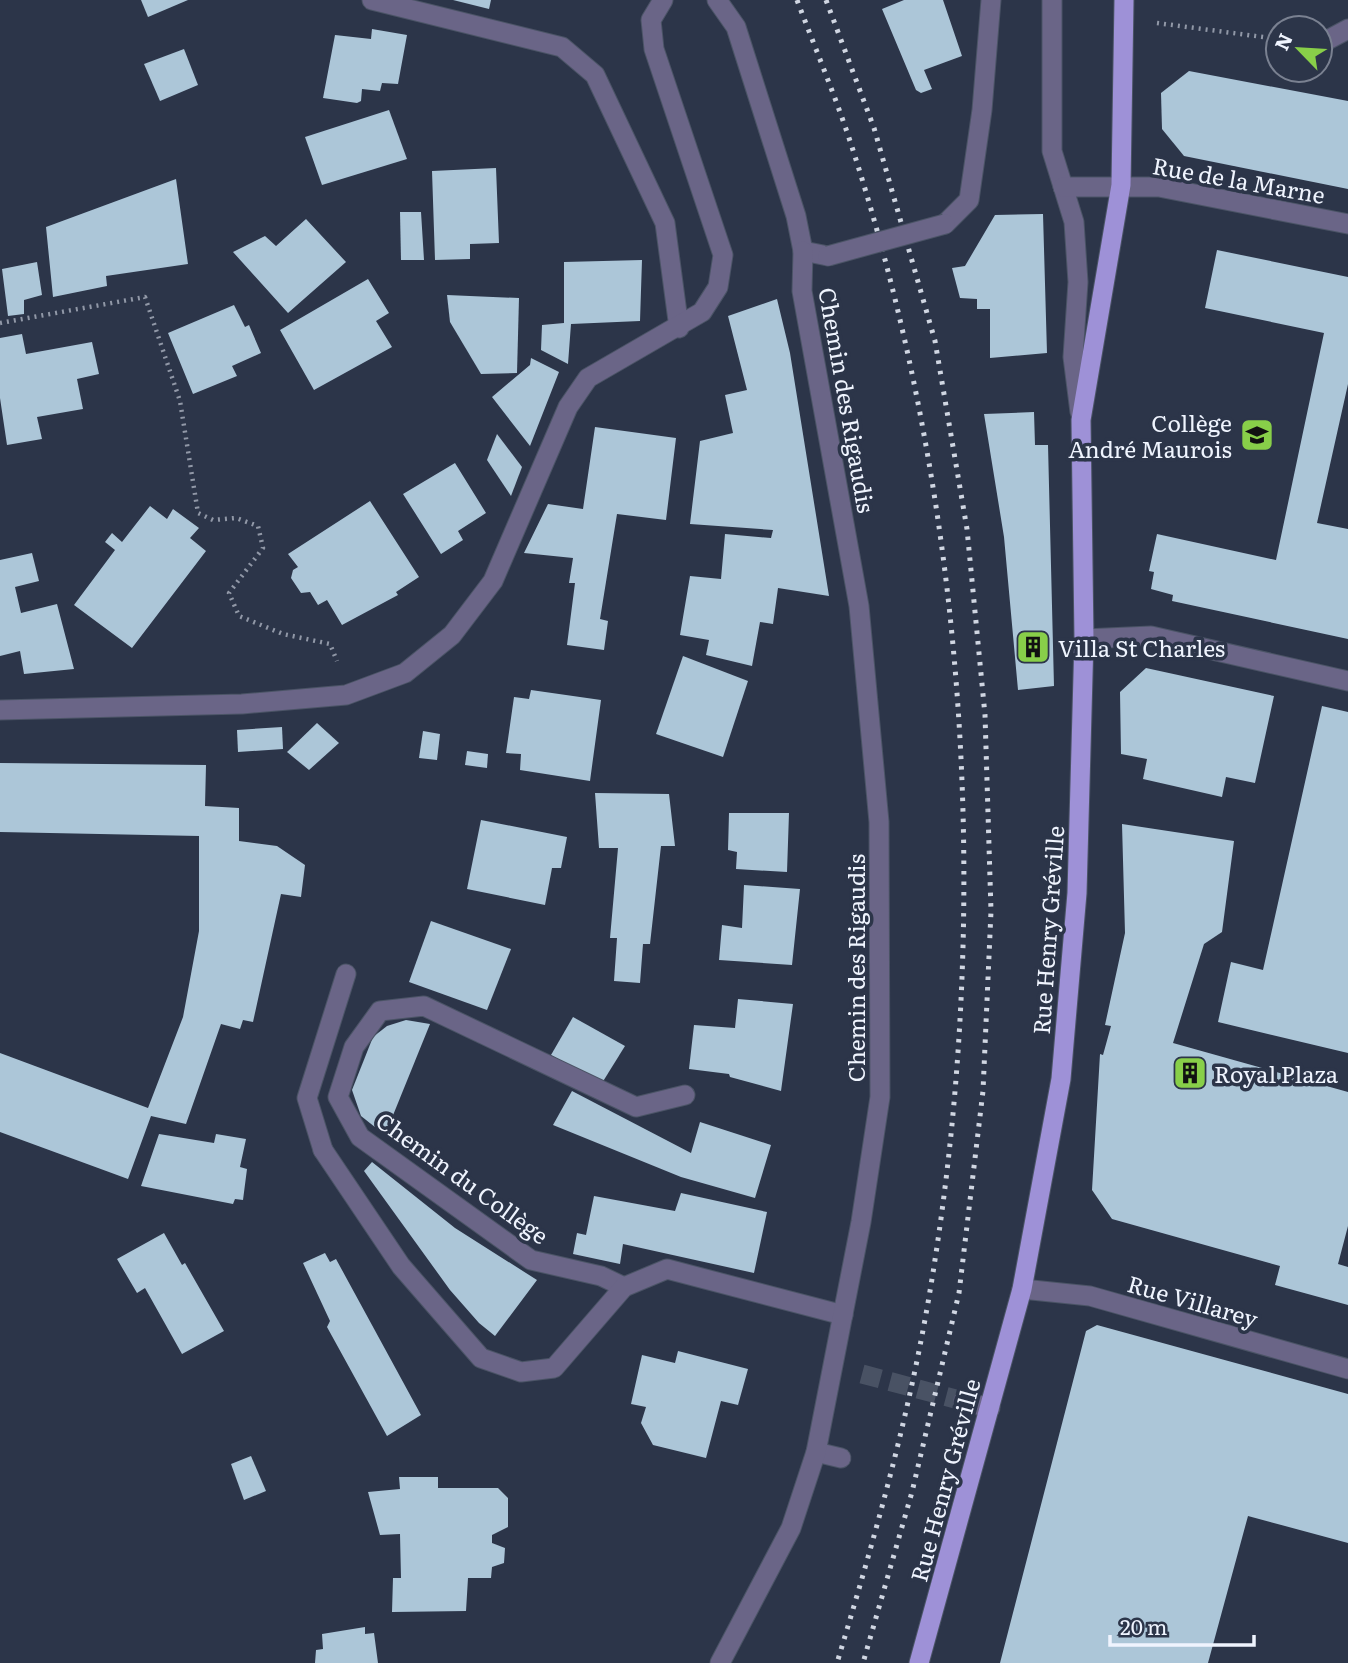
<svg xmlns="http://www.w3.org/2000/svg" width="1348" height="1663" viewBox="0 0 1348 1663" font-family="Literata,serif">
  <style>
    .building { fill: #acc6d8 }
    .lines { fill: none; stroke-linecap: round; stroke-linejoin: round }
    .pedestrian-tunnel { stroke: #495264; stroke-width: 19; stroke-dasharray: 19 10; stroke-linecap: butt }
    .service-casing { stroke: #4b5466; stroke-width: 21 }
    .pedestrian-casing { stroke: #4b5466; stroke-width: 21 }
    .minor-casing { stroke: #4b5466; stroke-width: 21 }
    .primary-casing { stroke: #4b5466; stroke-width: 21 }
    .path { stroke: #9198a7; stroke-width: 4.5; stroke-dasharray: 2 5; stroke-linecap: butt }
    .service { stroke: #6a6587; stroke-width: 19 }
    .pedestrian { stroke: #6a6587; stroke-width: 19 }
    .minor { stroke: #6a6587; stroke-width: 19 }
    .primary { stroke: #9e91d7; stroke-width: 19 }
    .rail { stroke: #d0d6e2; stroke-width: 5; stroke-dasharray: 3.5 7; stroke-linecap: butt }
    .minor-bridge-casing { stroke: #4b5466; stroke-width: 21; stroke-linecap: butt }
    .minor-bridge { stroke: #6a6587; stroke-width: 19 }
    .labels { text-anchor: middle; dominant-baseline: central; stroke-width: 7; stroke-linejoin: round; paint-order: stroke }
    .street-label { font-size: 23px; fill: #eff4fe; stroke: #2c3549 }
    .poi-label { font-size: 23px; fill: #eff4fe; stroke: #2c3549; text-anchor: start }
  </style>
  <rect width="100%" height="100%" fill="#2c3549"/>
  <!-- building -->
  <g class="building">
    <path d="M141,0h47l-40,17z"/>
    <path d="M453,0h38l-2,9z"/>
    <path d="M904,0h39l19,56 -38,14 8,19 -11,4 -5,-3 -34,-81z"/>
    <path d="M372,29l35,6 -9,49 -16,-1 -2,8 -18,-2 -1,12 -4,2 -34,-5 12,-63 36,4z"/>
    <path d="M184,49l14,36 -38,16 -16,-37z"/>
    <path d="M1189,71l159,30v88l-164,-33 -22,-27 -1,-36z"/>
    <path d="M389,110l18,49 -85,26 -17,-48z"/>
    <path d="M496,168l3,75 -29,1v15l-35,1 -3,-89z"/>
    <path d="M176,179l12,85 -82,12 1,10 -54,11 -7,-70z"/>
    <path d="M400,212h21l3,48h-23z"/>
    <path d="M1043,214l4,139 -57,5v-49h-13v-10l-17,-1 -8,-30 13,-2 30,-51z"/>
    <path d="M306,219l40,43 -58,51 -55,-61 32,-16 11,10z"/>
    <path d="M1217,250l131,27v107l-31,139 31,6v110l-176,-38 1,-6 -22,-6 3,-17 -5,-1 8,-37 119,26 48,-227 -119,-25z"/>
    <path d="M642,260l-2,61 -69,3 -3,40 -27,-14 1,-25 22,-2v-61z"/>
    <path d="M37,262l5,33 -18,5v14l-16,2 -6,-47z"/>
    <path d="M368,279l21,34 -13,8 16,26 -78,43 -34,-60z"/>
    <path d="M447,295l72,3 -2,75 -36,1 -31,-52z"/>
    <path d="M777,299l13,54 39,243 -51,-8 -5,36 -13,-2 -8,44 -46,-11 3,-15 -29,-5 10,-59 31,3 4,-45 46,4 2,-8 -83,-6 10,-83 33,-8 -8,-38 22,-5 -19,-74z"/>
    <path d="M234,305l11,22 4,-2 12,28 -29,13 5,10 -44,18 -25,-61z"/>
    <path d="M22,334l4,20 66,-12 7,32 -22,5 6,30 -46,8 5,22 -35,6 -7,-47v-60z"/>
    <path d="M531,358l28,14 -29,74 -38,-49 38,-32z"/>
    <path d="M1034,412l1,33h13l6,241 -36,4 -14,-153 -20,-123z"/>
    <path d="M595,427l81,11 -10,82 -49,-6 -17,105 8,2 -4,29 -37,-5 8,-62h-6l4,-25 -49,-5 24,-49 35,5z"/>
    <path d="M497,434l25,33 -11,29 -24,-36z"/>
    <path d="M455,463l31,50 -28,18 5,9 -22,14 -38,-60z"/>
    <path d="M370,501l49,76 -23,15 2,3 -56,30 -15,-25 -9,5 -8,-13 -9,1 -10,-15 2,-8 5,-3 -10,-13z"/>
    <path d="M150,506l17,13 6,-10 26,19 -9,10 16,13 -74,97 -58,-43 41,-55 -10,-8 7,-9 10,9z"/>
    <path d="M32,553l7,28 -24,6 6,26 36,-9 17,65 -50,5 -4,-23 -20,5v-96z"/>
    <path d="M683,656l65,25 -25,76 -67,-23z"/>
    <path d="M1146,668l128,28 -19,87 -29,-6 -4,20 -79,-18 4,-20 -26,-5 -1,-62z"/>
    <path d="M531,690l70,10 -11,81 -70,-11 1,-16 -15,-1 8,-56 15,2z"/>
    <path d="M1322,706l26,6v341l-130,-31 13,-60 32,8z"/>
    <path d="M317,723l22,20 -30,27 -22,-18z"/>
    <path d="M282,727l1,22 -45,3 -1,-22z"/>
    <path d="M423,731l17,3 -3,26 -18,-2z"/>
    <path d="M467,751l21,3 -1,14 -22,-3z"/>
    <path d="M0,763l206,2 -1,41 34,2v33l38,5 28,19 -4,32 -20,-3 -28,128 -10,-2 -3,9 -19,-5 -35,100 -35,-8 -23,63 -128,-47v-79l148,55 35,-91 16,-86v-95l-199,-4z"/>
    <path d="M595,793l74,1 6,52h-14l-11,98h-7l-3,39 -26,-2 3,-43h-7l8,-90h-19z"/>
    <path d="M729,813h60l-2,59 -51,-3 1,-17 -9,-2z"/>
    <path d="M481,820l86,17 -6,31h-9l-7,37 -78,-16z"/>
    <path d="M1122,824l112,17 -12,91 -18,12 -31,99 175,49v134l-10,38 10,3v38l-73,-20 5,-19 -168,-47 -20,-29 8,-136 3,1 8,-29 -6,-1 20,-92z"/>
    <path d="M744,885l56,4 -8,76 -73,-5 3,-35 20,3z"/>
    <path d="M431,921l80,28 -24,61 -78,-28z"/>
    <path d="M738,999l55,5 -12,87 -51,-14 -1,-3 -40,-5 5,-44 41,3z"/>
    <path d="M573,1017l52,29 -23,37 -51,-28z"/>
    <path d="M406,1020l24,4 -45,111 -24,-19 -9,-26 21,-53 14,-11z"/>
    <path d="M572,1091l119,62 9,-31 71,23 -16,53 -74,-21 -128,-52z"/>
    <path d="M159,1134l55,9 2,-9 30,5 -6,28 7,2 -4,31 -8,-1 -2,5 -92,-18z"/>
    <path d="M372,1162l83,66 82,52 -42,56 -16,-13 -29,-33 -86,-119z"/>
    <path d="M681,1193l86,19 -13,61 -131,-29 -3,20 -47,-10 4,-21 9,2 8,-39 81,15z"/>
    <path d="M164,1233l18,32 3,-2 39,68 -42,23 -37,-66 -8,5 -20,-34z"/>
    <path d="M325,1253l5,9 6,-3 85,156 -34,21 -60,-109 3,-6 -27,-58z"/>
    <path d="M1097,1325l251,69v149l-100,-27 -40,147h-208l86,-332z"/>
    <path d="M678,1351l70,18 -10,36 -17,-4 -15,57 -53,-13 -12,-22 5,-16 -15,-3 11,-49 33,8z"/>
    <path d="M251,1456l15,35 -22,9 -13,-36z"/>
    <path d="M399,1477h39v11h60l10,10v29l-16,8v8l13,5 -1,15 -12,4 -1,11h-23l-2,33 -74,1 1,-34h8l-1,-44 -20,1 -12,-43 32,-3z"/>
    <path d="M365,1627v7l9,-1 4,30h-63l1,-13 7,-1 -1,-15z"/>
  </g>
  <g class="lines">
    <!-- pedestrian-tunnel -->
    <path class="pedestrian-tunnel" d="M862,1374l101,27"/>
    <defs>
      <g id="service">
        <path d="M372,0l190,47 33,28 70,148 14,105"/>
        <path d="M323,1150l-16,-52 39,-124"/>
        <path d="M624,1287l-23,-11 -70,-16 -171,-123 -22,-40 16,-50 26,-36 44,-5 212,101 49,-12"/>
      </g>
      <g id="pedestrian">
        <path d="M963,1401l27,7"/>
        <path d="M816,1452l25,6"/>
      </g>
      <g id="minor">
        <path d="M717,0l19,27 60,189 7,35 25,5"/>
        <path d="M1052,0v151l22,71 4,60 -5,75 7,55"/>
        <path d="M1320,44l28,-15"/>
        <path d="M1063,187h96l189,37"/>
        <path d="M945,224l24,-24 13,-90 9,-110"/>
        <path d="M1084,639l67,-3 197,45"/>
        <path d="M0,710l242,-6 104,-9 59,-22 47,-38 41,-54 75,-174 20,-29 114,-66 16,-25 5,-32 -69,-206 -3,-29 12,-20"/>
        <path d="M323,1150l78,116 80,92 40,14 33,-4 70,-81 43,-18 176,46"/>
        <path d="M1022,1289l68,7 258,73"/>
        <path d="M720,1663l71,-135 25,-76 45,-230 19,-125 -1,-275 -20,-216 -57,-315 1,-40"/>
      </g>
      <path id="primary" d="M919,1663l103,-374 39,-210 16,-186 7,-254 -3,-219 40,-235 3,-185"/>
    </defs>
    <!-- service casing -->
    <use href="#service" class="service-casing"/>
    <!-- pedestrian casing -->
    <use href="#pedestrian" class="pedestrian-casing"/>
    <!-- minor casing -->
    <use href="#minor" class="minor-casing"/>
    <!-- primary casing -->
    <use href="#primary" class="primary-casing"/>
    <!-- path -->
    <g class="path">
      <path d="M1157,23l121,16"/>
      <path d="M0,323l145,-26 35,104 18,112 15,7 23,-2 22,8 5,22 -34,45 10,23 44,18 47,10 7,17"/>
    </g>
    <!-- service -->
    <use href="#service" class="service"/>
    <!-- pedestrian -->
    <use href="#pedestrian" class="pedestrian"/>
    <!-- minor -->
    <use href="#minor" class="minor"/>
    <!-- primary -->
    <use href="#primary" class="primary"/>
    <!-- rail -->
    <g class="rail">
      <path d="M797,0c18,48 38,95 54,144 118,364 142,770 79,1147 -21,126 -56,249 -93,372"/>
      <path d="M826,0l48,128 61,213 32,188 18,186 6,196 -8,180 -24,202 -47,199 -49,171"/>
    </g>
    <defs>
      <path id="minor-bridge" d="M828,256l117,-32"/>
    </defs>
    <!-- minor-bridge casing -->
    <use href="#minor-bridge" class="minor-bridge-casing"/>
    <!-- minor-bridge -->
    <use href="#minor-bridge" class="minor-bridge"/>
  </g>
  <!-- icons -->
  <defs>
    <symbol id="school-square" viewBox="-11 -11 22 22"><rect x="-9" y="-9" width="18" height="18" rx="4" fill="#88cf49" stroke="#2c3549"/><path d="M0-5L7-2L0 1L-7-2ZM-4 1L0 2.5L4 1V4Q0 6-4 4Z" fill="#111"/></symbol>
    <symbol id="building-square" viewBox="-11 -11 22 22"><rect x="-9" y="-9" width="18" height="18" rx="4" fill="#88cf49" stroke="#2c3549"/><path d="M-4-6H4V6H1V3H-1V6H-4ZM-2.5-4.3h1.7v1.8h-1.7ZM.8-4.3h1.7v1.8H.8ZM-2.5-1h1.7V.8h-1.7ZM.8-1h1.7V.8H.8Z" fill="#111"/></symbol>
  </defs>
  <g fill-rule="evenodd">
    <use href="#school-square" x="1238" y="416" width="38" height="38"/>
    <use href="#building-square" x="1014" y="628" width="38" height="38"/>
    <use href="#building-square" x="1171" y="1054" width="38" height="38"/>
  </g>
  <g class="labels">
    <!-- street labels -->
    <g class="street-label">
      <text transform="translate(1239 179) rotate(10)">Rue de la Marne</text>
      <text transform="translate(848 400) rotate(80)">Chemin des Rigaudis</text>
      <text transform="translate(1047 930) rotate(-86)">Rue Henry Gréville</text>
      <text transform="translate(855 968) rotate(-90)">Chemin des Rigaudis</text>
      <text transform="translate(463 1177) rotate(36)">Chemin du Collège</text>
      <text transform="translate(1193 1300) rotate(16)">Rue Villarey</text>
      <text transform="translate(944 1480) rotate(-75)">Rue Henry Gréville</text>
    </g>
    <!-- poi labels -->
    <g class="poi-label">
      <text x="1232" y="422" text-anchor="end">Collège<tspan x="1232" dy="26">André Maurois</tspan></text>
      <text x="1058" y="647">Villa St Charles</text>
      <text x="1214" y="1073">Royal Plaza</text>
    </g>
  </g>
  <!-- north arrow -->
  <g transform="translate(1299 49) rotate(295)"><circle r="33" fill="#2c3549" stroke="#7a8191" stroke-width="2"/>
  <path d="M0-5L12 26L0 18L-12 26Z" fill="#88cf49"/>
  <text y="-10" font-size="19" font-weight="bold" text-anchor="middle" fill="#eff4fe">N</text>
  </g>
  <!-- scale -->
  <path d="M1110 1635v10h144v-10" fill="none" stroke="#eff4fe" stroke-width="3.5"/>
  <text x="1120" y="1635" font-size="21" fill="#eff4fe" stroke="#2c3549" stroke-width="5" paint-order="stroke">20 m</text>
</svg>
